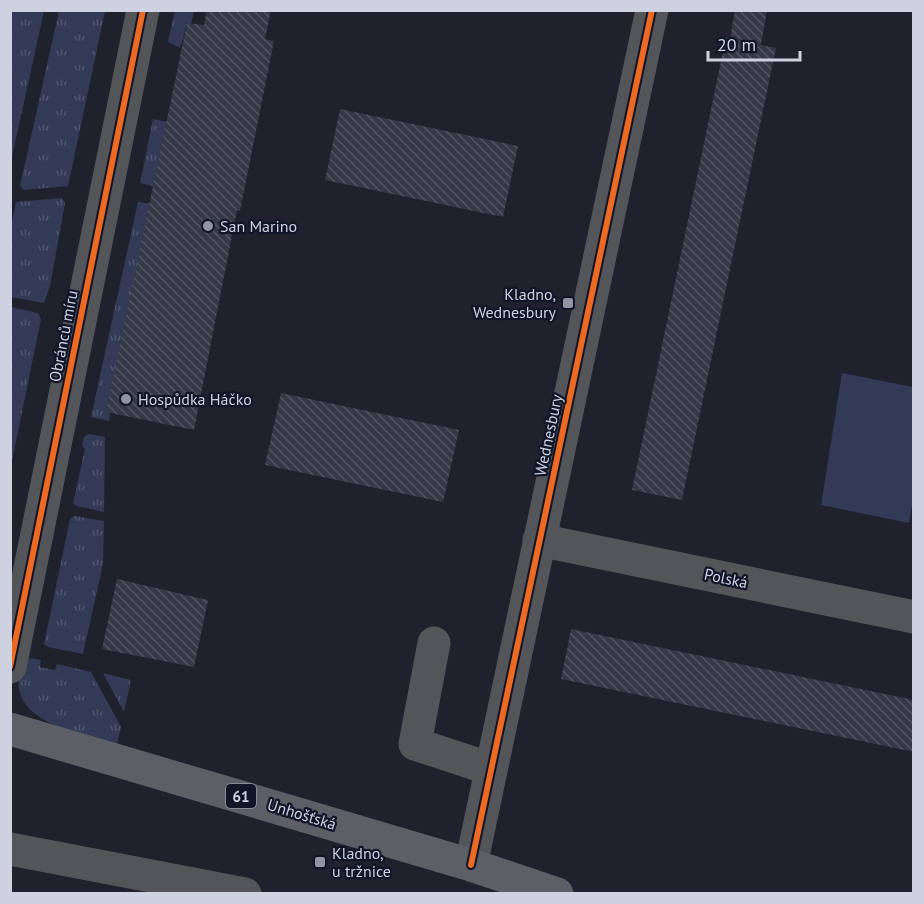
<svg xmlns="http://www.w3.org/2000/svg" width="924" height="904" viewBox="0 0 924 904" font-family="'PT Sans',sans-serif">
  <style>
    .grass { fill: url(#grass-tufts) }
    .green { fill: #333a56 }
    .building { fill: url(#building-back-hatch) }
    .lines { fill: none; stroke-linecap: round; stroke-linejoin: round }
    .minor { stroke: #545559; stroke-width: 33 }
    .major { stroke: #5d5f66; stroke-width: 33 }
    .cycleway-casing { stroke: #101528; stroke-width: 10 }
    .cycleway { stroke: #ed6a23; stroke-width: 6 }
    .poi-dot { fill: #9194a1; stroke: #101528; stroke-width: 2 }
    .labels { text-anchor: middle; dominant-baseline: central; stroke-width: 4.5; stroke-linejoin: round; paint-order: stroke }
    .shield { fill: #101528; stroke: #9599a9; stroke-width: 1.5 }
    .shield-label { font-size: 15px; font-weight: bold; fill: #ced2e0 }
    .poi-label { font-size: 16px; fill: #ced2e0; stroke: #101528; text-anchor: start }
    .street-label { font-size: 16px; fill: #ced2e0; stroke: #101528 }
  </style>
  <defs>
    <pattern id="grass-tufts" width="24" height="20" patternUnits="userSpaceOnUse" patternTransform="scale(1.5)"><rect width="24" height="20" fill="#333a56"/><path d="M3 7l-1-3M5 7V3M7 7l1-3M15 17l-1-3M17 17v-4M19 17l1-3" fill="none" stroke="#4f566e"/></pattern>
    <pattern id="building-back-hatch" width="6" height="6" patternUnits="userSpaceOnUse" patternTransform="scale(1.5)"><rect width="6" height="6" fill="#353846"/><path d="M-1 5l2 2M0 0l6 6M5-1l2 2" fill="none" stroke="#515460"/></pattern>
  </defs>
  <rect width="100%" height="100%" fill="#1f222c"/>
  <!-- grass -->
  <g class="grass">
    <path d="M11,10l33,1 -33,150 -1,-150z"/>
    <path d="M59,11h46l-37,175 -44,4 -4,-4z"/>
    <path d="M175,11h19l-3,13 -4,-1 -7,25 -12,-6z"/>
    <path d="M153,119l14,3 -14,64 -13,-3z"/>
    <path d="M62,198l3,5 -15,83 -6,17 -33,-6v-71l5,-24z"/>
    <path d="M138,202l16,2 -48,208 4,1 -1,8 -18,-4z"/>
    <path d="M11,307l27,6 3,6 -30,147z"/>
    <path d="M89,434l16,3 -1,75 -27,-6 -4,-3 12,-54 -3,-3 2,-9z"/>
    <path d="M75,516l29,5 -1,43 -20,90 -35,-7 -4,-3 26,-125z"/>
    <path d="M23,657l18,3 -1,7 15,3 2,-6 34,8 30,55 -4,17c-31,-9 -91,-18 -98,-55 -2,-10 2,-22 4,-32z"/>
    <path d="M103,673l28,7 -7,32z"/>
  </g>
  <!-- green -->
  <path class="green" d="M842,373l71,14 1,107 -5,29 -88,-18z"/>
  <!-- building -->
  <g class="building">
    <path d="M207,10h64l-6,29 9,2 -34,170 -3,-1 -43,220 -88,-18 81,-389 17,2z"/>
    <path d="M735,10h32l-6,35 15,3 -94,452 -50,-10 94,-453 4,1z"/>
    <path d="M340,109l178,37 -15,71 -178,-37z"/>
    <path d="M281,393l178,37 -16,72 -178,-37z"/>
    <path d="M117,579l91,21 -14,67 -92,-18z"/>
    <path d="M571,629l343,71v52l-353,-73z"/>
  </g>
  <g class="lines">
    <!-- minor -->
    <g class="minor">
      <path d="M539,540l375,77"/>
      <path d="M434,643l-19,101 76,25"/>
      <path d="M10,667l133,-657"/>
      <path d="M10,849l235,45"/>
      <path d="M471,865l181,-855"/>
    </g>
    <!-- major -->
    <path class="major" d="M10,729l461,136 86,29"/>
    <defs>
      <g id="cycleway">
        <path d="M10,667l133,-657"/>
        <path d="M471,865l181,-855"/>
      </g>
    </defs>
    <!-- cycleway casing -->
    <use href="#cycleway" class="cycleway-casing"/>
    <!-- cycleway -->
    <use href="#cycleway" class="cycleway"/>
  </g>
  <!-- markers -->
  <g class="poi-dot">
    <circle cx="208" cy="226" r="6"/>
    <rect x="562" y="297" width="12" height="12" rx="3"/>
    <circle cx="126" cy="399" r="6"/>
    <rect x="314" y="856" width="12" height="12" rx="3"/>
  </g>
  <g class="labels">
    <!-- shield labels -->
    <rect class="shield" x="226" y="784" width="30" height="24" rx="4.5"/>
    <g class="shield-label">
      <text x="241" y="796">61</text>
    </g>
    <!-- poi labels -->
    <g class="poi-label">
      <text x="220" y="226">San Marino</text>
      <text x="556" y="294" text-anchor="end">Kladno,<tspan x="556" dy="18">Wednesbury</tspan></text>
      <text x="138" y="399">Hospůdka Háčko</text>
      <text x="332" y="853">Kladno,<tspan x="332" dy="18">u tržnice</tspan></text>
    </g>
    <!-- street labels -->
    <g class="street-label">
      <text transform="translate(63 336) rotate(-79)">Obránců míru</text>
      <text transform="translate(548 435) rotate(-78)">Wednesbury</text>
      <text transform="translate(726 578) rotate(12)">Polská</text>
      <text transform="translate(302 814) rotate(17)">Unhošťská</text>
    </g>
  </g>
  <!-- border -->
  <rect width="924" height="904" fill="none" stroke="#ced2e0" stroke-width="24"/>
  <!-- scale -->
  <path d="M708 51v9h92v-9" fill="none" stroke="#ced2e0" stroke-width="3"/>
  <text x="717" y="51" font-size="18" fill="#ced2e0" stroke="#101528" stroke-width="4.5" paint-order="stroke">20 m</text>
</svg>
